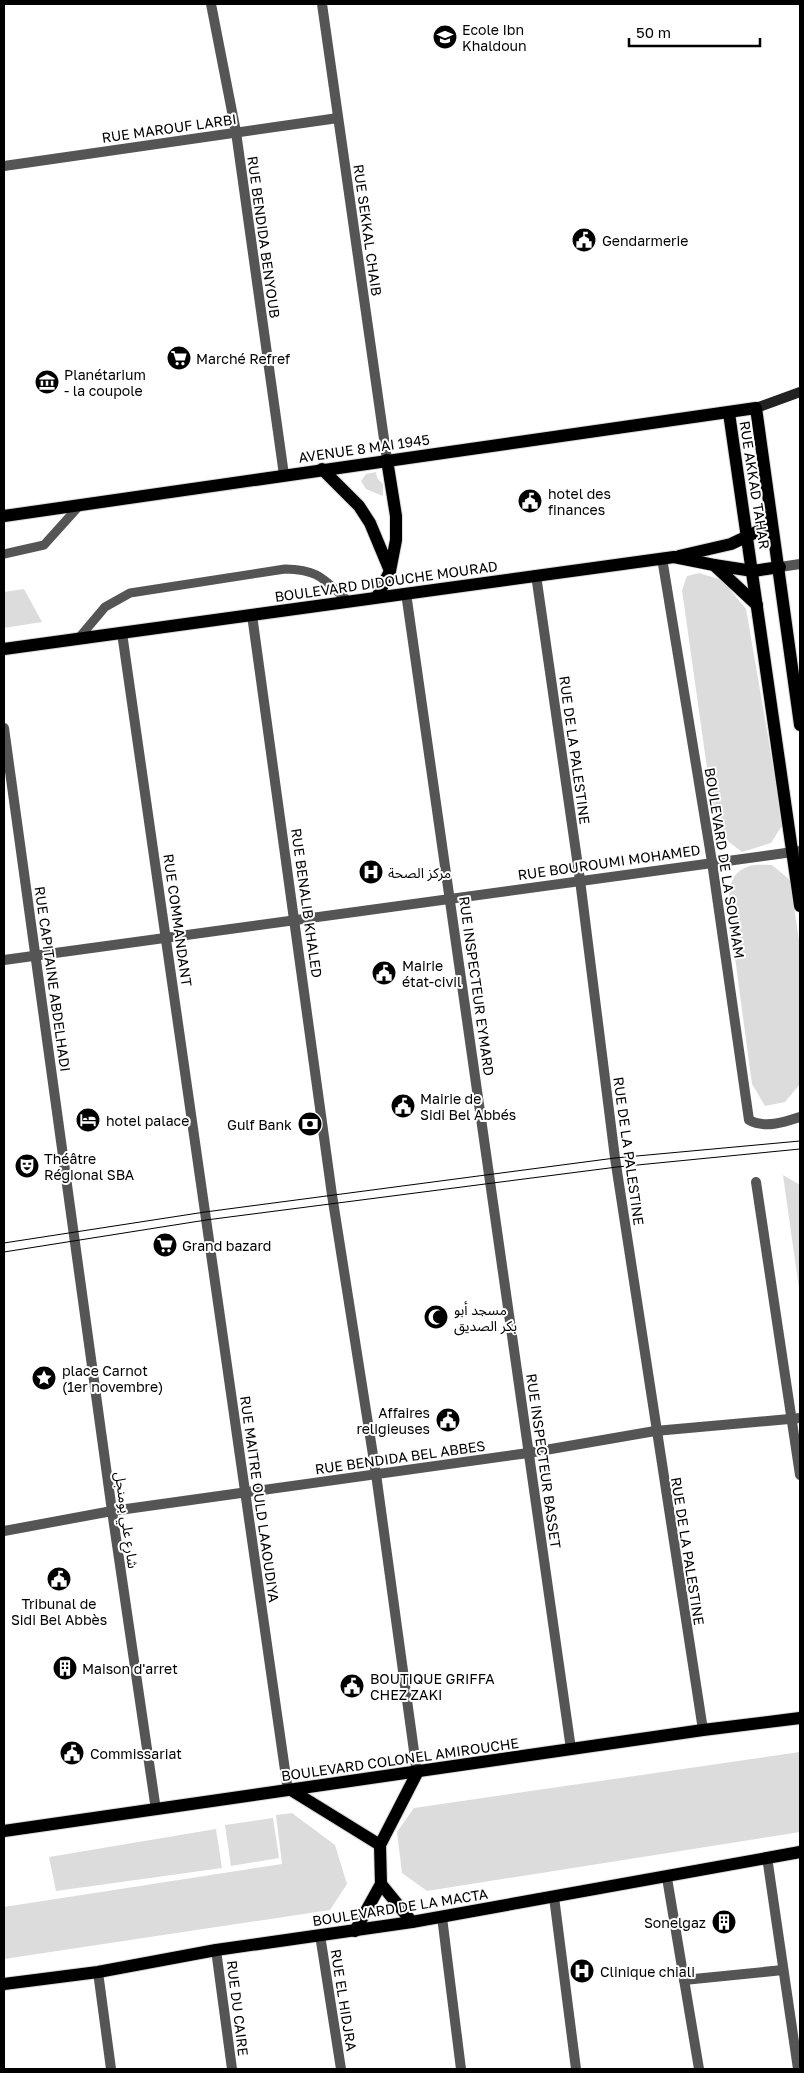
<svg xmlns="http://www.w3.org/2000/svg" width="804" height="2073" viewBox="0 0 804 2073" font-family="'Golos Text','Noto Sans Arabic',sans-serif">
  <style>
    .green { fill: #dcdcdc }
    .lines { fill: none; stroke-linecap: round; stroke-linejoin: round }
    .primary-casing { stroke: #dbdbdb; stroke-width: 14 }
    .lane { stroke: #555; stroke-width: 9 }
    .street { stroke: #555; stroke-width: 10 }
    .secondary { stroke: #222; stroke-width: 10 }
    .primary { stroke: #000; stroke-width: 12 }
    .tram { stroke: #000; stroke-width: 1 }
    .labels { text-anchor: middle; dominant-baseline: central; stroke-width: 4; stroke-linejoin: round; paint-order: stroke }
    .poi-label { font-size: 14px; fill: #000; stroke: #fff; text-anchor: start }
    .street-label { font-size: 14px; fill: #000; stroke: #fff }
  </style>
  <rect width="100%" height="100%" fill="#fff"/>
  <!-- green -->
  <g class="green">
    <path d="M376,472l1,6 6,6v12l-17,-7 -5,-8 5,-7z"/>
    <path d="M699,573l23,7 24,29 37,215 -12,19 -29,9 -26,-20 -34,-242 5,-14z"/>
    <path d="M24,589l18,33 -38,6v-36z"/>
    <path d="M772,865l18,15 10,67v137l-15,18 -20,4 -13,-22 -23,-171c0,-17 -2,-39 18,-46 7,-3 17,-2 25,-2z"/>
    <path d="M783,1175l17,10v111z"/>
    <path d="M800,1752v80l-373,59 -25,-18 -5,-41 17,-24z"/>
    <path d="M292,1813l43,32 12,39 -17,26 -326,49v-52l278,-43 -6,-49z"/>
    <path d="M273,1818l6,40 -48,8 -6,-41z"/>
    <path d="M216,1829l6,39 -166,23 -7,-34z"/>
  </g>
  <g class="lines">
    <defs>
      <g id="primary">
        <path d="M729,413l71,493"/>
        <path d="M387,460l9,56v24l-6,31"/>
        <path d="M322,469l37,37 11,17 20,48 -13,26"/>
        <path d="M4,516l752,-108 44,317"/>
        <path d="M679,556l52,-12 40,-19"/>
        <path d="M714,565l39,6 27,-4"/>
        <path d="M4,649l670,-92 40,8 43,40"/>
        <path d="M291,1790l89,55"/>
        <path d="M4,1831l699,-101 97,-12"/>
        <path d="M381,1884l31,38"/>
        <path d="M355,1931l26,-47 -1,-39 37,-72"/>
        <path d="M4,1984l94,-12 118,-22 196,-28 388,-70"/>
      </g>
    </defs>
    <!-- primary casing -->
    <use href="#primary" class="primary-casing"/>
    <!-- lane -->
    <g class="lane">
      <path d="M4,554l40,-9 36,-40"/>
      <path d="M78,639l27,-32 25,-14 155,-24c35,1 38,10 63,32"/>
    </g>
    <!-- street -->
    <g class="street">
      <path d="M211,4l25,128 48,343"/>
      <path d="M322,4l65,456"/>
      <path d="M4,166l334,-48"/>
      <path d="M662,558l50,304 37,258c16,9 36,2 51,-3"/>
      <path d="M780,567l20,-3"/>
      <path d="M536,575l44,305 35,278 88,572"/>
      <path d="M406,593l165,1156"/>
      <path d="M252,615l80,580 44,279 41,299"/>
      <path d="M122,633l166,1158"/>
      <path d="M4,728l108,783 44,299"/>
      <path d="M4,960l796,-109"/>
      <path d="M756,1182l44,293"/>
      <path d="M4,1531l108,-20 416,-58 127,-22 145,-13"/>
      <path d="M767,1857l31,212"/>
      <path d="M667,1878l32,191"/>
      <path d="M554,1897l22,172"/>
      <path d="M442,1917l19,152"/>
      <path d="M320,1935l21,134"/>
      <path d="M216,1950l16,119"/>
      <path d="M98,1972l13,97"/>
      <path d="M684,1980l99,-10"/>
    </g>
    <!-- secondary -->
    <path class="secondary" d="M756,408l44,-16"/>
    <!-- primary -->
    <use href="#primary" class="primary"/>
    <!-- tram -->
    <g class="tram">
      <path d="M4,1243l201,-31 410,-54 185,-17"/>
      <path d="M4,1252l202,-32 411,-53 183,-18"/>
    </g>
  </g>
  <!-- icons -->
  <defs>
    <symbol id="school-disc" viewBox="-11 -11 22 22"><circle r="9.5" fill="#000" stroke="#fff"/><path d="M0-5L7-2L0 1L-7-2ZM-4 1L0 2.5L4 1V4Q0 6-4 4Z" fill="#fff"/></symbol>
    <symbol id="civic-disc" viewBox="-11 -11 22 22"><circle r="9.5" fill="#000" stroke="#fff"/><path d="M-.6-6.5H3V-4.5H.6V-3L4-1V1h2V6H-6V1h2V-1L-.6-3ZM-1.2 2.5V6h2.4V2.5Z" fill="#fff"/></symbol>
    <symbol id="supermarket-disc" viewBox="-11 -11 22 22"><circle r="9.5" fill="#000" stroke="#fff"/><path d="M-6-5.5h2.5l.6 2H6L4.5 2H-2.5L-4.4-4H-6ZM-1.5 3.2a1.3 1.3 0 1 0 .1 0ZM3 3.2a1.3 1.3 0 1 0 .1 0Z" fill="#fff"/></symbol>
    <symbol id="museum-disc" viewBox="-11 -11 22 22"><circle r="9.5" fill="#000" stroke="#fff"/><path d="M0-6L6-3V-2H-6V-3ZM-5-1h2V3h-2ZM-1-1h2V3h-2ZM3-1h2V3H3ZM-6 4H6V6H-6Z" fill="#fff"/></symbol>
    <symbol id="hospital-disc" viewBox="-11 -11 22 22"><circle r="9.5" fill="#000" stroke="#fff"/><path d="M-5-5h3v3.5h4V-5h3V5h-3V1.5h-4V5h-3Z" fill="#fff"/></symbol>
    <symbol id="hotel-disc" viewBox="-11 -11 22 22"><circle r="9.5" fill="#000" stroke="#fff"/><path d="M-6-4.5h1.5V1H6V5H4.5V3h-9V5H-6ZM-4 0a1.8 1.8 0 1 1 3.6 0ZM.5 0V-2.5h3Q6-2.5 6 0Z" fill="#fff"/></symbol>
    <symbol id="bank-disc" viewBox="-11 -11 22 22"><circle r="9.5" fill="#000" stroke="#fff"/><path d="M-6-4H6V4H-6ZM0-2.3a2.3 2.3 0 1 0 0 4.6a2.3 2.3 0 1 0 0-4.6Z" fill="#fff"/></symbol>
    <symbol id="theatre-disc" viewBox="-11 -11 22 22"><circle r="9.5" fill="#000" stroke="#fff"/><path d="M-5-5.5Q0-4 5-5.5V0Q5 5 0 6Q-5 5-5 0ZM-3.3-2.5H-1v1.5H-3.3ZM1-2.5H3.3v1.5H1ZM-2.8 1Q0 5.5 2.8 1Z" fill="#fff"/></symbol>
    <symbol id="mosque-disc" viewBox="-11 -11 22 22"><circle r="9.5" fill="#000" stroke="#fff"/><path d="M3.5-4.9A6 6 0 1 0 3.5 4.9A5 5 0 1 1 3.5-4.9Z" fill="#fff"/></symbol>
    <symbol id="sight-disc" viewBox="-11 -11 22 22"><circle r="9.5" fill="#000" stroke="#fff"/><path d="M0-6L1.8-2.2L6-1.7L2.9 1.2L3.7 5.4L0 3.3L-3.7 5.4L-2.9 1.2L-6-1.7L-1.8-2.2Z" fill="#fff"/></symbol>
    <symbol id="building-disc" viewBox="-11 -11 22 22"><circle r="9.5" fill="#000" stroke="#fff"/><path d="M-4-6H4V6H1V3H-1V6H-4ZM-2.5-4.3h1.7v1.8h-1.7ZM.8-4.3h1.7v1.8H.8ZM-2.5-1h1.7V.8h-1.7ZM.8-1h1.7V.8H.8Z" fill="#fff"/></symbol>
  </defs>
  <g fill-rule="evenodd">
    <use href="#school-disc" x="431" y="23" width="28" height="28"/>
    <use href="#civic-disc" x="570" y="226" width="28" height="28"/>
    <use href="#supermarket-disc" x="165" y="344" width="28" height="28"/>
    <use href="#museum-disc" x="33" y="368" width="28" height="28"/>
    <use href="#civic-disc" x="516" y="487" width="28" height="28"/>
    <use href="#hospital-disc" x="357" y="858" width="28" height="28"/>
    <use href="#civic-disc" x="370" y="959" width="28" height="28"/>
    <use href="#civic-disc" x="389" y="1092" width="28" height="28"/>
    <use href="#hotel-disc" x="74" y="1106" width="28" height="28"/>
    <use href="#bank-disc" x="296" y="1110" width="28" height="28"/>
    <use href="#theatre-disc" x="13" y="1152" width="28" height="28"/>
    <use href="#supermarket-disc" x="151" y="1231" width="28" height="28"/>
    <use href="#mosque-disc" x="422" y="1303" width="28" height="28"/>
    <use href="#sight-disc" x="30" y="1364" width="28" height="28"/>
    <use href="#civic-disc" x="434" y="1406" width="28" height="28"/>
    <use href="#civic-disc" x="45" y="1565" width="28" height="28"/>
    <use href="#building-disc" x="51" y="1654" width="28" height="28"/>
    <use href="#civic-disc" x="338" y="1672" width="28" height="28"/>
    <use href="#civic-disc" x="58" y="1739" width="28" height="28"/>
    <use href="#building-disc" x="710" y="1908" width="28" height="28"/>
    <use href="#hospital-disc" x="568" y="1957" width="28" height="28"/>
  </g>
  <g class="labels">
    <!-- poi labels -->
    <g class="poi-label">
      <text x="462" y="29">Ecole Ibn<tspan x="462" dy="16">Khaldoun</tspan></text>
      <text x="602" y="240">Gendarmerie</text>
      <text x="196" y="358">Marché Refref</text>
      <text x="64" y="374">Planétarium<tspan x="64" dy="16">- la coupole</tspan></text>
      <text x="548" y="493">hotel des<tspan x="548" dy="16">finances</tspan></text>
      <text x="388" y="872">مركز الصحة</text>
      <text x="402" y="965">Mairie<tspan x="402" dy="16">état-civil</tspan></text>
      <text x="420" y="1098">Mairie de<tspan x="420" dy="16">Sidi Bel Abbés</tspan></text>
      <text x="106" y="1120">hotel palace</text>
      <text x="292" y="1124" text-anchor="end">Gulf Bank</text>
      <text x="44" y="1158">Théâtre<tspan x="44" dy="16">Régional SBA</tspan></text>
      <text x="182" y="1245">Grand bazard</text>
      <text x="454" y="1309">مسجد أبو<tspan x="454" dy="16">بكر الصديق</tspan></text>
      <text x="62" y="1370">place Carnot<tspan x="62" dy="16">(1er novembre)</tspan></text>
      <text x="430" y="1412" text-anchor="end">Affaires<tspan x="430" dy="16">religieuses</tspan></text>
      <text x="59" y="1603" text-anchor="middle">Tribunal de<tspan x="59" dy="16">Sidi Bel Abbès</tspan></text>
      <text x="82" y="1668">Maison d'arret</text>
      <text x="370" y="1678">BOUTIQUE GRIFFA<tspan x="370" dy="16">CHEZ ZAKI</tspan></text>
      <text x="90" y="1753">Commissariat</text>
      <text x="706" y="1922" text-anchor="end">Sonelgaz</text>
      <text x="600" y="1971">Clinique chiali</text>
    </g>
    <!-- street labels -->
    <g class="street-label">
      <text transform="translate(169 128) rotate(-8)">RUE MAROUF LARBI</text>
      <text transform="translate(368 230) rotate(82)">RUE SEKKAL CHAIB</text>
      <text transform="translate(264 237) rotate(82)">RUE BENDIDA BENYOUB</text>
      <text transform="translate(364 448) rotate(-8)">AVENUE 8 MAI 1945</text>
      <text transform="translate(755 485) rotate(81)">RUE AKKAD TAHAR</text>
      <text transform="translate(386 581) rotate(-8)">BOULEVARD DIDOUCHE MOURAD</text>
      <text transform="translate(575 750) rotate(82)">RUE DE LA PALESTINE</text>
      <text transform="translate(609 862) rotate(-8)">RUE BOUROUMI MOHAMED</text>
      <text transform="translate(725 863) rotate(81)">BOULEVARD DE LA SOUMAM</text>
      <text transform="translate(307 903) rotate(82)">RUE BENALIB KHALED</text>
      <text transform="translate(178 920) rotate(82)">RUE COMMANDANT</text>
      <text transform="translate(53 979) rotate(82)">RUE CAPITAINE ABDELHADI</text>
      <text transform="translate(477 986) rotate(82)">RUE INSPECTEUR EYMARD</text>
      <text transform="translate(629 1151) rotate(82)">RUE DE LA PALESTINE</text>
      <text transform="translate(400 1457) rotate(-8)">RUE BENDIDA BEL ABBES</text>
      <text transform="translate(544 1461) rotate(82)">RUE INSPECTEUR BASSET</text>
      <text transform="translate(260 1499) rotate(82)">RUE MAITRE OULD LAAOUDIYA</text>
      <text transform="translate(127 1520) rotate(82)">شارع علي بومنجل</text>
      <text transform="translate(688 1551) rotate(81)">RUE DE LA PALESTINE</text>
      <text transform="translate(400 1759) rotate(-8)">BOULEVARD COLONEL AMIROUCHE</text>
      <text transform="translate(400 1907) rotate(-9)">BOULEVARD DE LA MACTA</text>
      <text transform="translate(344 2000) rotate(81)">RUE EL HIDJRA</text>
      <text transform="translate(238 2008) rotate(83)">RUE DU CAIRE</text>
    </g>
  </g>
  <!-- border -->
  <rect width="804" height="2073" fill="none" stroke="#000000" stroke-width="10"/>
  <!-- scale -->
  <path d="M629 38v8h131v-8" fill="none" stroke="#000000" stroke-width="2.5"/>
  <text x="636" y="38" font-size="15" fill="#000000" stroke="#ffffff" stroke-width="4" paint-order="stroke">50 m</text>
</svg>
